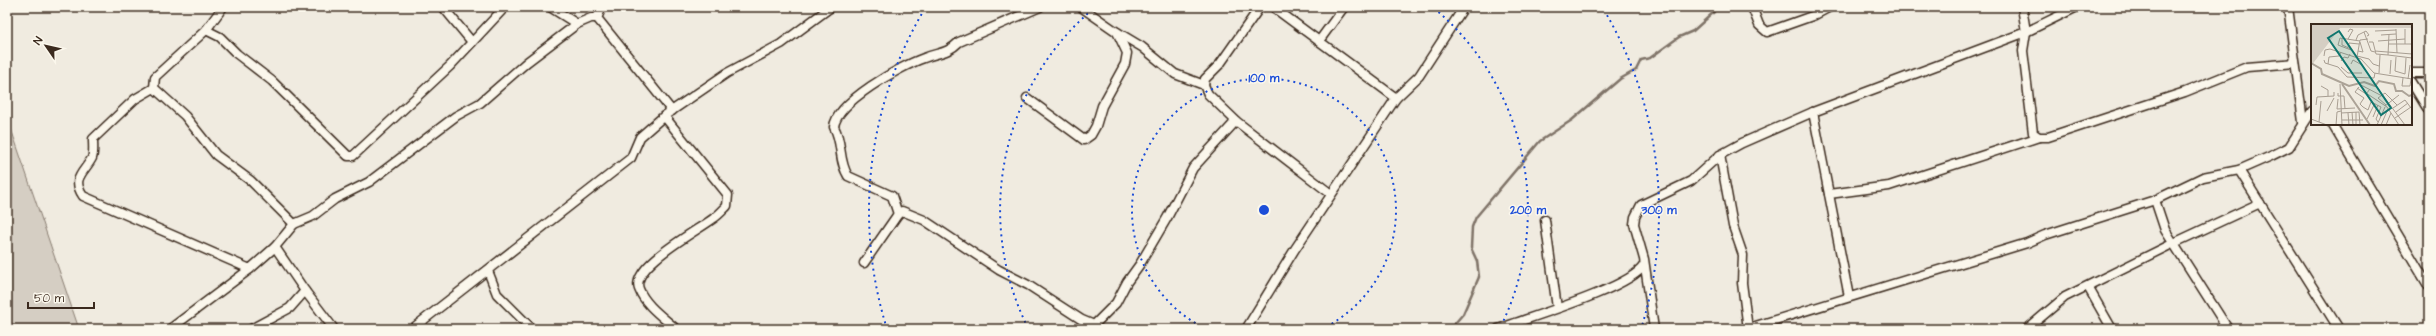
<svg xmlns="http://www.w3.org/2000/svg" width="2436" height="336" viewBox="0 0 2436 336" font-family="'Architects Daughter',sans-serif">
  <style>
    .green { fill: #d5cec3; stroke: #887c70 }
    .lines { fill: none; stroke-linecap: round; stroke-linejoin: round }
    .stream { stroke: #7f7367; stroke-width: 2.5 }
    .minor-casing { stroke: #3b2a1e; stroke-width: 11 }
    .minor { stroke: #fbf7ec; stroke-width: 8 }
    .ring { fill: none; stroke: #1d4ed8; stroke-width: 2; stroke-dasharray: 2 4 }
    .inset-river { fill: none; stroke: #aca397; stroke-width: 2 }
    .inset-road { fill: none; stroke: #a89e92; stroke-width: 1 }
    .view { fill: #0f766e; fill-opacity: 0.15; stroke: #0f766e; stroke-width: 2 }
    .inset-edge { fill: none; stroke: #3b2a1e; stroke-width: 2 }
    .centre { fill: #1d4ed8; stroke: #fbf7ec; stroke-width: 2 }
    .ring-label { font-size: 12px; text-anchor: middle; font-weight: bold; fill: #1d4ed8; stroke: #fbf7ec; stroke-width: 3; stroke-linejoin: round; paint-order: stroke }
  </style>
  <rect width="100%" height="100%" fill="#f0ebe0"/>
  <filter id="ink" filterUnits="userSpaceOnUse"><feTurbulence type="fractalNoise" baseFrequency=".025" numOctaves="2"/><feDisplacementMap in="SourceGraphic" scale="8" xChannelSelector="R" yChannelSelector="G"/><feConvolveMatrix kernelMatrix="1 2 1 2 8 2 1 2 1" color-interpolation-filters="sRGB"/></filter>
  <g filter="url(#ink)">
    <!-- green -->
    <path class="green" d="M7,117l72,212h-72z"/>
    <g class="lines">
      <!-- stream -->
      <path class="stream" d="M1450,329l13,-15 16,-37 -2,-16 -6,-13 1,-21 4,-10 64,-76 32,-21 48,-41 16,-9 5,-10 9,-2 29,-21 14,-6 21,-19 -1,-5"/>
      <defs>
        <g id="minor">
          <path d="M223,7l-17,23 -51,47 -1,11 31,28 31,39 35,26 43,43 19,-8 22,-17 34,-17 87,-66 24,-13 47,-41 50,-38 14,-6h6"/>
          <path d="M443,7l29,35"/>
          <path d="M550,7l27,17"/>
          <path d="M602,7l-5,11 75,93"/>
          <path d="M1260,7l-40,57 -15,15 -1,6 4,9 28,27 95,73"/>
          <path d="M1273,7l123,91"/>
          <path d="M1752,7l7,18 8,7 48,-17 15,-8"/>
          <path d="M2022,7l4,25 -3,19 10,82 6,4h9l137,-45 62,-25 48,-4"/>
          <path d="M2288,7l15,115"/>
          <path d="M206,30l14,7 17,17 35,27 76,75h5l97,-90 55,-59"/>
          <path d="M1117,32l25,15 33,27 29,11"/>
          <path d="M1319,41l25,-34"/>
          <path d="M2411,73h18"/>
          <path d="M2411,82l18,29"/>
          <path d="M154,88l-19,11 -42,40c0,6 1,14 -1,19 -8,15 -21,20 -9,38l167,73 25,-22 19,-23"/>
          <path d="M1027,98l57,42 7,-5 5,-9 6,-20 23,-42 2,-11 -10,-21 -36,-25"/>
          <path d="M1813,112l36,185"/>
          <path d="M664,116l64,79 -1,11c-4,4 -8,9 -13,12 -15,12 -84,48 -75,71 6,16 25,29 37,40"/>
          <path d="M2332,124l97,163"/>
          <path d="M1720,155l13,71 10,29 -1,28 6,46"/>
          <path d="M2239,170l100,159"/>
          <path d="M1829,194l60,-8 150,-49"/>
          <path d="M2155,200l10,30 63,99"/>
          <path d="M898,214l-6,-18 -44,-20c-10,-16 -5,-33 -14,-49 2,-25 67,-61 90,-69 15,-6 23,-4 35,-16l81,-35"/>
          <path d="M1545,220l12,88"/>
          <path d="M864,263l34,-49 4,-3 22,9 75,50 29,15 54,35 12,5"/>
          <path d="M488,271l9,23 35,35"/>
          <path d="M2088,287l24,42"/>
          <path d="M305,291l29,38"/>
          <path d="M1091,328l25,-25 11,-21 13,-18 27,-46 26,-50 43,-47"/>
          <path d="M1749,328l278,-85 18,-8 110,-35 48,-23 36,-7 32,-14 18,-9 23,-36"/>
          <path d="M170,329l80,-60"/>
          <path d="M251,329l39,-21 15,-17 -30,-44"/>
          <path d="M412,329l219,-171 9,-21 24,-21 63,-43 54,-29 50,-37"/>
          <path d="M1246,329l49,-80 101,-151 23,-22 45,-69"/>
          <path d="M1498,329c29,-11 133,-41 146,-64"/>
          <path d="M1654,329l-10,-70 -10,-35 1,-7 6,-12 50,-24 29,-26 22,-12 71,-31 213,-80 51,-25"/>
          <path d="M2027,329l38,-32 109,-54 86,-40"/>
        </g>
      </defs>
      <!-- minor casing -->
      <use href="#minor" class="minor-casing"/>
      <!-- minor -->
      <use href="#minor" class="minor"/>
    </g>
  </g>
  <!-- distance rings -->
  <g class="ring">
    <path d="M1206 329A132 132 0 1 1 1322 329"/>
    <path d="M1028 328A264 264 0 0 1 1094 8M1434 8A264 264 0 0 1 1500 328"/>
    <path d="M887 329A395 395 0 0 1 924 10M1604 10A395 395 0 0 1 1641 329"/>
  </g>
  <!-- overview -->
  <g transform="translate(2311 24)">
    <rect width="101" height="101" fill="#f0ebe0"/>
    <path d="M0,0h101v4h-72l-29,38z" fill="#d5cec3"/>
    <path class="inset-river" d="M0,39l10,6 1,5 27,12 15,-4 11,4 4,-5 15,3 2,7h6l7,5 3,-1M31,60l28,41"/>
    <path class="inset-road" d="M85,5l1,24M94,5v15M64,7l21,-1M37,8l2,-3 3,1 -5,9M53,8l7,19 4,1M78,10l-1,21 24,3M70,11l15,-1M31,14v7l9,4M45,16l2,-5 8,-4 3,4 -2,1M67,17l27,-2M58,18h4l3,12 12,1M77,20h24M37,23l1,-4 10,1M40,26l-13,-5 2,-7 20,3M47,27l5,1 -3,-10M64,27l37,3M13,32l1,-6 5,-1 31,10 13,14 38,6M46,32l12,3 4,5 6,2M46,33l3,-17 8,-1M85,33l-1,14 10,3 1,-16M13,36l1,3 13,4 9,10 27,1 1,-5M30,37l3,-4 4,1 2,-4M17,40l1,-7 10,-1 2,-4M40,40l2,-4 9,5M30,43l7,6h14M68,49l1,-18M79,50l1,-14M92,54l-1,8h8l1,-7M97,55l2,-14M29,60l2,41M50,61l23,12 21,28M10,62l7,4v6M48,63l-4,5 9,6 -4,6 3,3 5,3 3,-8 10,5M46,64l9,6 4,-5M27,69v3h6l1,13M55,69l21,14 12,18M27,75l-1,10 18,-1M5,81l1,-8 17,-1v-4M75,81l-8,-7 7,-5 12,12M74,82l14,-11M82,84l12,-8 6,8M16,87l7,-13M41,88l1,13M45,88v13M85,88l12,-9M30,89l18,-1 1,13M37,89l1,12M62,93l5,-12M84,94l16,-11M0,95l16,6M56,95l8,-16M31,96h21M8,98l2,-21M67,98l-2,-3 5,-12M25,101l1,-13 4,-1M66,101l8,-18M70,101l7,-16M75,101l5,-12"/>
    <path class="view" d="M28,7l52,77 -10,7 -53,-77z"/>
    <rect width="101" height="101" class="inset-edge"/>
  </g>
  <circle cx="1264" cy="210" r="6" class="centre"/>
  <g class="ring-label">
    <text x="1264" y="82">100 m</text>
    <text x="1528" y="214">200 m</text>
    <text x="1659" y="214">300 m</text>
  </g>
  <!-- margin -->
  <rect width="2436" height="336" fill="none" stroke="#fbf7ec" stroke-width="24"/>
  <rect x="12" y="12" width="2412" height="312" fill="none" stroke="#3b2a1e" stroke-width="1.5" filter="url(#ink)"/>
  <!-- north arrow -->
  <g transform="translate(46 46) rotate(304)" stroke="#fbf7ec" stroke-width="3" paint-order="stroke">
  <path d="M0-3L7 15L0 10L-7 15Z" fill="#3b2a1e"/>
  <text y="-6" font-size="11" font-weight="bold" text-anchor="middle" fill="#3b2a1e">N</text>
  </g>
  <!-- scale -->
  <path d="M28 302v6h66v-6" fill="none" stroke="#3b2a1e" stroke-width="2"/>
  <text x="34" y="302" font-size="12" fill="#3b2a1e" stroke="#fbf7ec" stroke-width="3" paint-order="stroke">50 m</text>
</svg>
